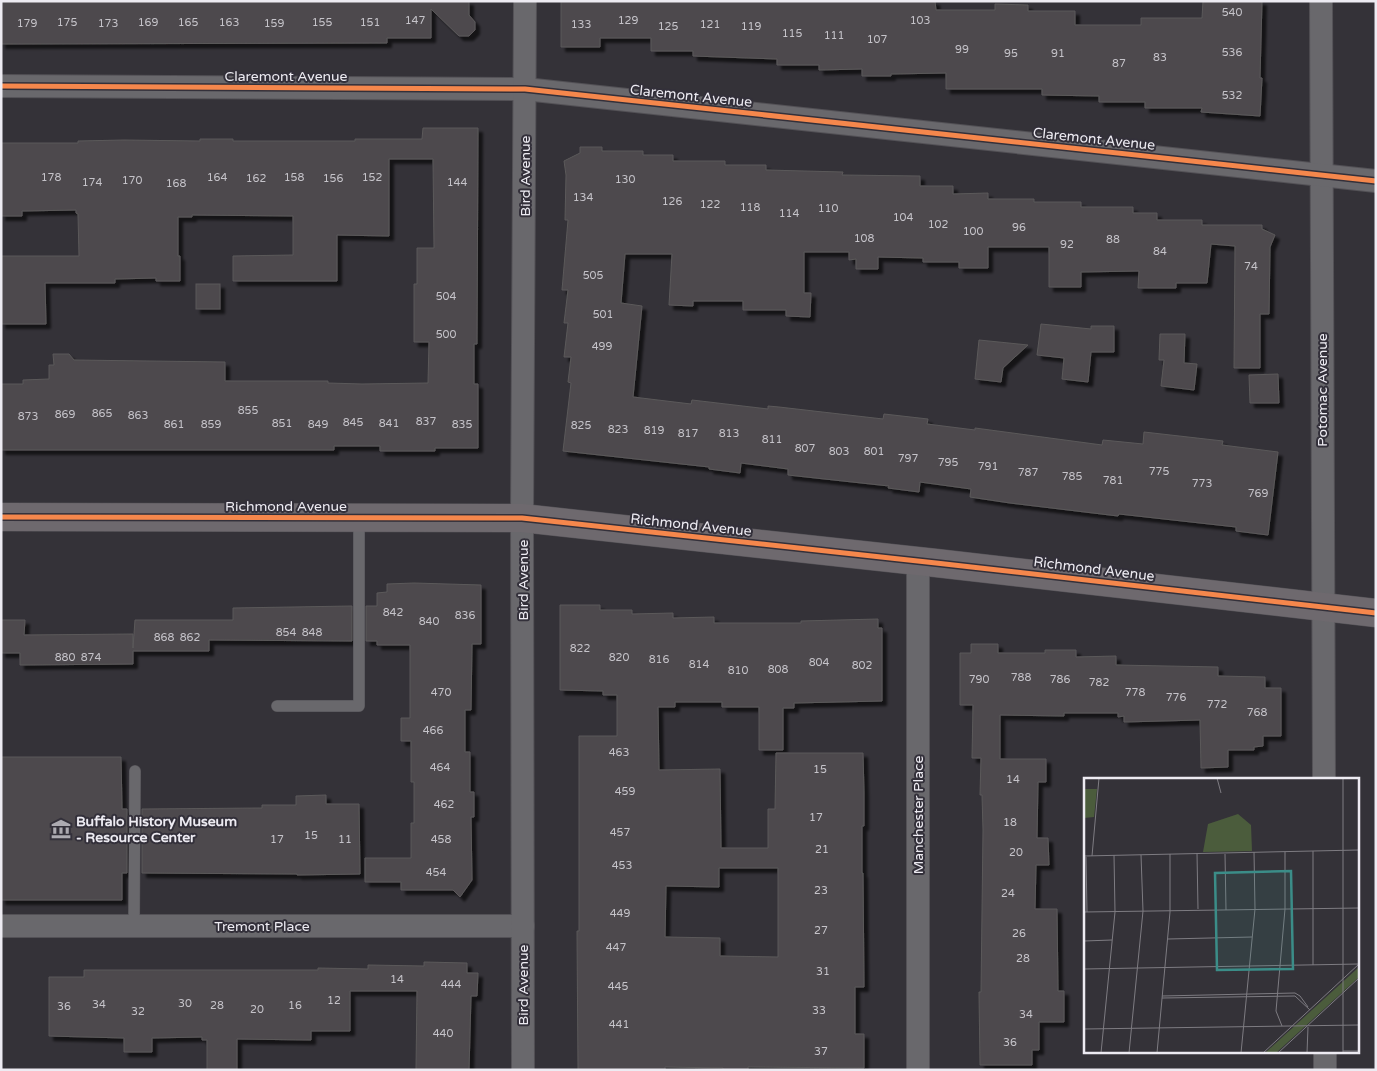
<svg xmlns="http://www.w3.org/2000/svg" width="1377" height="1071" viewBox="0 0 1377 1071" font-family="'Varela Round',sans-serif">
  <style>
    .building { fill: #4d4a4d; stroke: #5b595a; fill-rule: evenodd; filter: url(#shadow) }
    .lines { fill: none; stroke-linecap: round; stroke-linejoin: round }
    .lane-casing { stroke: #535156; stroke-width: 12 }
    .street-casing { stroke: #535156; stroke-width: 24 }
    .secondary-casing { stroke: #535156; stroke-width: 29 }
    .lane { stroke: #69686c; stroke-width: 11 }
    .street { stroke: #69686c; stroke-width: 22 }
    .secondary { stroke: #6e696e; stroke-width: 28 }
    .cycleway-casing { stroke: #33303a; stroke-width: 8 }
    .cycleway { stroke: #f5874c; stroke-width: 5 }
    .labels { text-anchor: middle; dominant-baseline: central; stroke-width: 4; stroke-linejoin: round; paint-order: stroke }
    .number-label { font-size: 11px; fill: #c5c3c9 }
    .street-label { font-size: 14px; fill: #edebf2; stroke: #33303a }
    .poi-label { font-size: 14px; font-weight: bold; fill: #edebf2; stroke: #33303a; text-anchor: start }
    .inset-road { fill: none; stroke: #7e7c82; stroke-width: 1 }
    .view { fill: #3b8d88; fill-opacity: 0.15; stroke: #3b8d88; stroke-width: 2.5 }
    .inset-edge { fill: none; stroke: #edebf2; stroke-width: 2.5 }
  </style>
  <defs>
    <filter id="shadow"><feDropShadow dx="4.5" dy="4.5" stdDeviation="1" flood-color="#0009"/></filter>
  </defs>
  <rect width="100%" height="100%" fill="#343238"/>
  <!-- building -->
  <g class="building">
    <path d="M1,1h468v14l6,7v8l-6,6h-10l-28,-27v29h-44v5l-386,1z"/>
    <path d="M561,1h374l1,9h59v-6l33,1v6h47v14h66v-7h61l1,-17h59l-2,77h2l-2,38 -59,-4 1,-4h-57v-6h-46v-6l-57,-1v-6h-96v-16l-55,1v2h-29v-7l-43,1v-5h-42v-6l-84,-3v-5h-42v-13h-51v9h-39z"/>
    <path d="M423,128h55l-1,216h-3v40h4v64h-43v3h-55v-5h-46v4h-333v-66h22v-4l26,-1v-14h5l-1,-11h16l5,6 151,2v19h103v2l34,1 66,-1 1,-41h-15v-58h3v-36h17l-1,-89h-44v77l-52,-1v46h-104v-25l60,-1v-39l-101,-1v2h-14v39h2v25h-24v-3l-41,1v4h-70l1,41h-45v-68h78l-1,-42 -2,-1v-3l-54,1v5h-21v-73h77v-2l46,-1 76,1v-2h33v2h122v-2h67z"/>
    <path d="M580,147h22v4h41v4h30v6h52v4h41v5l77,2 -1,3 78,1v10h33v8l35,-1v6h46v3h47v5h52v6h24v7h45v5h60v4l13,6 -5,12 -1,67h-9v54h-26l1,-122 -24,-2 -4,39h-31v5h-38l1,-17 -58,1v15h-32v-40h-61v21h-29v-6h-36v-4l-45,-1v12h-22v-10l-7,1v-8h-45v41h7l-1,24 -24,-1v-6h-43v-9h-50v5l-24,-1 3,-51h-47l-4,49 21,3 -9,91 58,7 1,-4 76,9v-3l11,1 104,12 1,-5 44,5 -1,5 48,6v-2l127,17 1,-5 40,4 1,-12 79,9 -1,4 56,7 -10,83 -32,-4v-4l-117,-13 -1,2 -108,-13 -40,-6 1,-8 -51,-7 -1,10 -31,-4 1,-2 -101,-11v-6l-47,-6 -1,10 -31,-4v-2l-146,-16 8,-68 -3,-1 3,-25h-7l4,-34h-4l4,-33h-6l6,-70h-3l1,-45 -2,-14 16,-8z"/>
    <rect x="196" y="284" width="24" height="25"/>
    <path d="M1041,324l50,5v-3h23v26h-23l-3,30 -26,-3 2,-21 -27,-3z"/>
    <path d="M1160,334h25l-1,29 13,1 -3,26 -33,-4 3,-26h-5z"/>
    <path d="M979,340l49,5 -25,23 -2,14 -26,-3z"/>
    <path d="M1278,374l1,29h-29l-1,-28z"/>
    <path d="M414,583l67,2v59h-9l-1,66h-6v42h5v40h4v25h-3l1,63 -12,17 -7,-7h-52v-8h-36v-24h46v-35h3v-41h-3v-41h-10v-23h9v-73h-33v-4h-11v-35h11v-13l10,-1v-8z"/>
    <path d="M560,605h40v5h32v4l41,-1v5l41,-1v6h87v-2l77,-2v9h4v73l-88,2v5h-11v42h-24v-43h-37v-5h-47v5h-17l1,63 61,-1 1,79h47v-39h7l1,-56h87l1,40v33h-2v47h1l1,114h-9v47h9v34l-116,-1v3h-25v-2l-58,-1v3h-87l-1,-139h2v-195h38v-41h-14v-4l-43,-1zM719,868h59v89l-58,-1v-18l-55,-1 1,-51 53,1z"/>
    <path d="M352,606v35l-143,-1v11h-76v13l-113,1v-12h-19v-33h24l-1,15 109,-1v14l2,-28h98v-12z"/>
    <path d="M971,644h27v9h47v-3h31v7l40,-1v9l102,2v9l47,1v11h16v48h-18v10l-9,1v3h-26v17l-27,1 -1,-48 -76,2v-6l-6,1v-4h-54v3l-64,-1v44h46v23h-8l-1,56h11l1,27h-13l-1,44h22l1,82h6v31h-25v28h-7v15h-52l-1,-73h2l2,-162 -1,-35h-2l1,-37h-9l1,-53h-13v-52h11z"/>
    <path d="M1,757h120l1,52h5v64h-5v27h-121z"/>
    <path d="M326,795v9h33l1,70 -63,1v-1l-155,-1v-64l120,-1v-3h34v-9z"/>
    <path d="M424,962l43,1v10h11l-1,23h-6l-2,74h-53l1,-79h-67v40h-39v9l-74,-1v31h-30v-30h-5v-3l-50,1v14h-28v-14l-75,-2v-59h35v-7h234v-2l50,1v-4l56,1z"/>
  </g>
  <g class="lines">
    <defs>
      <g id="lane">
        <path d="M277,706h82v-189"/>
        <path d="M134,926l1,-155"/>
      </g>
      <g id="street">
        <path d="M1321,1l3,779"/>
        <path d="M1,86l524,3 851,92"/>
        <path d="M1,926h522"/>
        <path d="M1325,1052v18"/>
        <path d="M523,1070l-1,-552 3,-517"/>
        <path d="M918,1070v-509"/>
      </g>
      <path id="secondary" d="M1,517l521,1 414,45 440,50"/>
    </defs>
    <!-- lane casing -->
    <use href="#lane" class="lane-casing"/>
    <!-- street casing -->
    <use href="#street" class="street-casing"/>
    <!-- secondary casing -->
    <use href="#secondary" class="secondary-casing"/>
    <!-- lane -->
    <use href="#lane" class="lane"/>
    <!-- street -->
    <use href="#street" class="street"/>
    <!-- secondary -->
    <use href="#secondary" class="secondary"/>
    <defs>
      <g id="cycleway">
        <path d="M1,86l524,3 851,92"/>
        <path d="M1,517l521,1 414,45 440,50"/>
      </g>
    </defs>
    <!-- cycleway casing -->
    <use href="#cycleway" class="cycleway-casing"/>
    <!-- cycleway -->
    <use href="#cycleway" class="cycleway"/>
  </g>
  <!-- icons -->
  <defs>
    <symbol id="museum-bare" viewBox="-9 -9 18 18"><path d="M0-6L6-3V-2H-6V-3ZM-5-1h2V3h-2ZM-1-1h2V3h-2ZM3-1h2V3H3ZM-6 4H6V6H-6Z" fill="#acaab1" stroke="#33303a" stroke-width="2.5" paint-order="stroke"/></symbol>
  </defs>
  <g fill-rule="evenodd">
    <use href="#museum-bare" x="47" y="815" width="28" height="28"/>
  </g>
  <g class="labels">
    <!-- number labels -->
    <g class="number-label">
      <text x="1232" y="12">540</text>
      <text x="415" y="20">147</text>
      <text x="628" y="20">129</text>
      <text x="920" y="20">103</text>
      <text x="67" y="22">175</text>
      <text x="148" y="22">169</text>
      <text x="188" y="22">165</text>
      <text x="229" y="22">163</text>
      <text x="322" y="22">155</text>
      <text x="370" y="22">151</text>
      <text x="27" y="23">179</text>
      <text x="108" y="23">173</text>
      <text x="274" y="23">159</text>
      <text x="581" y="24">133</text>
      <text x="710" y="24">121</text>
      <text x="668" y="26">125</text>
      <text x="751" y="26">119</text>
      <text x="792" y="33">115</text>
      <text x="834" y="35">111</text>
      <text x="877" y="39">107</text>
      <text x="962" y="49">99</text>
      <text x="1232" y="52">536</text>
      <text x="1011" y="53">95</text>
      <text x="1058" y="53">91</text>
      <text x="1160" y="57">83</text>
      <text x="1119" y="63">87</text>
      <text x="1232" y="95">532</text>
      <text x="51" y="177">178</text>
      <text x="217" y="177">164</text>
      <text x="294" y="177">158</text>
      <text x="372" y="177">152</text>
      <text x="256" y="178">162</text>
      <text x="333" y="178">156</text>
      <text x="625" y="179">130</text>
      <text x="132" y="180">170</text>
      <text x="92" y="182">174</text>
      <text x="457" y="182">144</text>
      <text x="176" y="183">168</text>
      <text x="583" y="197">134</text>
      <text x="672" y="201">126</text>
      <text x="710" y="204">122</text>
      <text x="750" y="207">118</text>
      <text x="828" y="208">110</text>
      <text x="789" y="213">114</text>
      <text x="903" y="217">104</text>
      <text x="938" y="224">102</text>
      <text x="1019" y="227">96</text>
      <text x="973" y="231">100</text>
      <text x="864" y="238">108</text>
      <text x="1113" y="239">88</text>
      <text x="1067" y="244">92</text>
      <text x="1160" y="251">84</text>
      <text x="1251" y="266">74</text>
      <text x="593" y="275">505</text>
      <text x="446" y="296">504</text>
      <text x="603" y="314">501</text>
      <text x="446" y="334">500</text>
      <text x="602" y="346">499</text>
      <text x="248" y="410">855</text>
      <text x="102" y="413">865</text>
      <text x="65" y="414">869</text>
      <text x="138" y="415">863</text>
      <text x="28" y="416">873</text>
      <text x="426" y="421">837</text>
      <text x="353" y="422">845</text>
      <text x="282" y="423">851</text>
      <text x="389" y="423">841</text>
      <text x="174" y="424">861</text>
      <text x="211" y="424">859</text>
      <text x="318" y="424">849</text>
      <text x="462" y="424">835</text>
      <text x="581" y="425">825</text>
      <text x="618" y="429">823</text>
      <text x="654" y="430">819</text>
      <text x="688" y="433">817</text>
      <text x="729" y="433">813</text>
      <text x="772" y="439">811</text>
      <text x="805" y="448">807</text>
      <text x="839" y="451">803</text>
      <text x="874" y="451">801</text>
      <text x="908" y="458">797</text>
      <text x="948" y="462">795</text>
      <text x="988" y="466">791</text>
      <text x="1159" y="471">775</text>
      <text x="1028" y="472">787</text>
      <text x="1072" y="476">785</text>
      <text x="1113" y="480">781</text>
      <text x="1202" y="483">773</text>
      <text x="1258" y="493">769</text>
      <text x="393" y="612">842</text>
      <text x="465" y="615">836</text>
      <text x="429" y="621">840</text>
      <text x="286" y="632">854</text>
      <text x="312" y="632">848</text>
      <text x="164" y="637">868</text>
      <text x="190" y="637">862</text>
      <text x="580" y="648">822</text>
      <text x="65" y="657">880</text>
      <text x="91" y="657">874</text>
      <text x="619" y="657">820</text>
      <text x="659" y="659">816</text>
      <text x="819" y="662">804</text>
      <text x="699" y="664">814</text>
      <text x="862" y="665">802</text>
      <text x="778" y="669">808</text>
      <text x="738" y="670">810</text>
      <text x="1021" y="677">788</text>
      <text x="979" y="679">790</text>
      <text x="1060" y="679">786</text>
      <text x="1099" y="682">782</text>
      <text x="441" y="692">470</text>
      <text x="1135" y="692">778</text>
      <text x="1176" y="697">776</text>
      <text x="1217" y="704">772</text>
      <text x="1257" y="712">768</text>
      <text x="433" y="730">466</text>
      <text x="619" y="752">463</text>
      <text x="440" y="767">464</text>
      <text x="820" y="769">15</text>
      <text x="1013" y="779">14</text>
      <text x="625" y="791">459</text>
      <text x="444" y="804">462</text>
      <text x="816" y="817">17</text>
      <text x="1010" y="822">18</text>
      <text x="620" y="832">457</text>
      <text x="311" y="835">15</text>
      <text x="277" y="839">17</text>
      <text x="345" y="839">11</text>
      <text x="441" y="839">458</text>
      <text x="822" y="849">21</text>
      <text x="1016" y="852">20</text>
      <text x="622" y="865">453</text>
      <text x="436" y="872">454</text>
      <text x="821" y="890">23</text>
      <text x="1008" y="893">24</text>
      <text x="620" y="913">449</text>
      <text x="821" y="930">27</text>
      <text x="1019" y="933">26</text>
      <text x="616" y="947">447</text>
      <text x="1023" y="958">28</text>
      <text x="823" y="971">31</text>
      <text x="397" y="979">14</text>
      <text x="451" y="984">444</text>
      <text x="618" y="986">445</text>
      <text x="334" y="1000">12</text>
      <text x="185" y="1003">30</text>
      <text x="99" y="1004">34</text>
      <text x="217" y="1005">28</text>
      <text x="295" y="1005">16</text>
      <text x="64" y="1006">36</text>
      <text x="257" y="1009">20</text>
      <text x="819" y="1010">33</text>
      <text x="138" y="1011">32</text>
      <text x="1026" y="1014">34</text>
      <text x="619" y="1024">441</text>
      <text x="443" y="1033">440</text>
      <text x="1010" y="1042">36</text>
      <text x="821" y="1051">37</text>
    </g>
    <!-- street labels -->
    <g class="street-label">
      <text x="286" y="76">Claremont Avenue</text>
      <text transform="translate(691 96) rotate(6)">Claremont Avenue</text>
      <text transform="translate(1094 139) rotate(6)">Claremont Avenue</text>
      <text transform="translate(525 176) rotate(-90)">Bird Avenue</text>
      <text transform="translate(1322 390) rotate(-90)">Potomac Avenue</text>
      <text x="286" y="506">Richmond Avenue</text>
      <text transform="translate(691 525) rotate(6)">Richmond Avenue</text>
      <text transform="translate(1094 569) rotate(7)">Richmond Avenue</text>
      <text transform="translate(523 580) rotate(-90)">Bird Avenue</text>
      <text transform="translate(918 815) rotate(-90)">Manchester Place</text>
      <text x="262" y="926">Tremont Place</text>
      <text transform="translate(523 985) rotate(-90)">Bird Avenue</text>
    </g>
    <!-- poi labels -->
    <g class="poi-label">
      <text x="76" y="821">Buffalo History Museum<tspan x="76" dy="16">- Resource Center</tspan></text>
    </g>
  </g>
  <!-- overview -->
  <g transform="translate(1084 778)">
    <rect width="275" height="275" fill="#343238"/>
    <path d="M0,11h13l-3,28 -10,1zM154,36l13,11 1,26 -49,1 5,-28zM275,189v10l-83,76h-11z" fill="#4b5c3c"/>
    <path class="inset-road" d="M133,0l4,15M229,73v114M113,75l1,56M141,76l1,56M0,78l275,-6M8,78l7,-78M2,79l1,55M0,134l275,-4M84,161l84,-2M0,163l28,-1M0,191l275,-5M78,218l133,-3 5,3 8,11M78,220l133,-2 15,14M198,248l-6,-15 9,-102v-57M0,251l275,-4M259,273h16M17,275l14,-141 -1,-57M45,275l14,-142 -2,-56M73,275l13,-141v-58M157,275l14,-144 -1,-57M179,275l96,-89M194,275l81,-75M223,275l1,-26M259,275v-275"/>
    <path class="view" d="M207,93l2,98 -76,1 -2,-97z"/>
    <rect width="275" height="275" class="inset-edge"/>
  </g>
  <!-- border -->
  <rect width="1377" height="1071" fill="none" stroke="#edebf2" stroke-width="5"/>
</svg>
